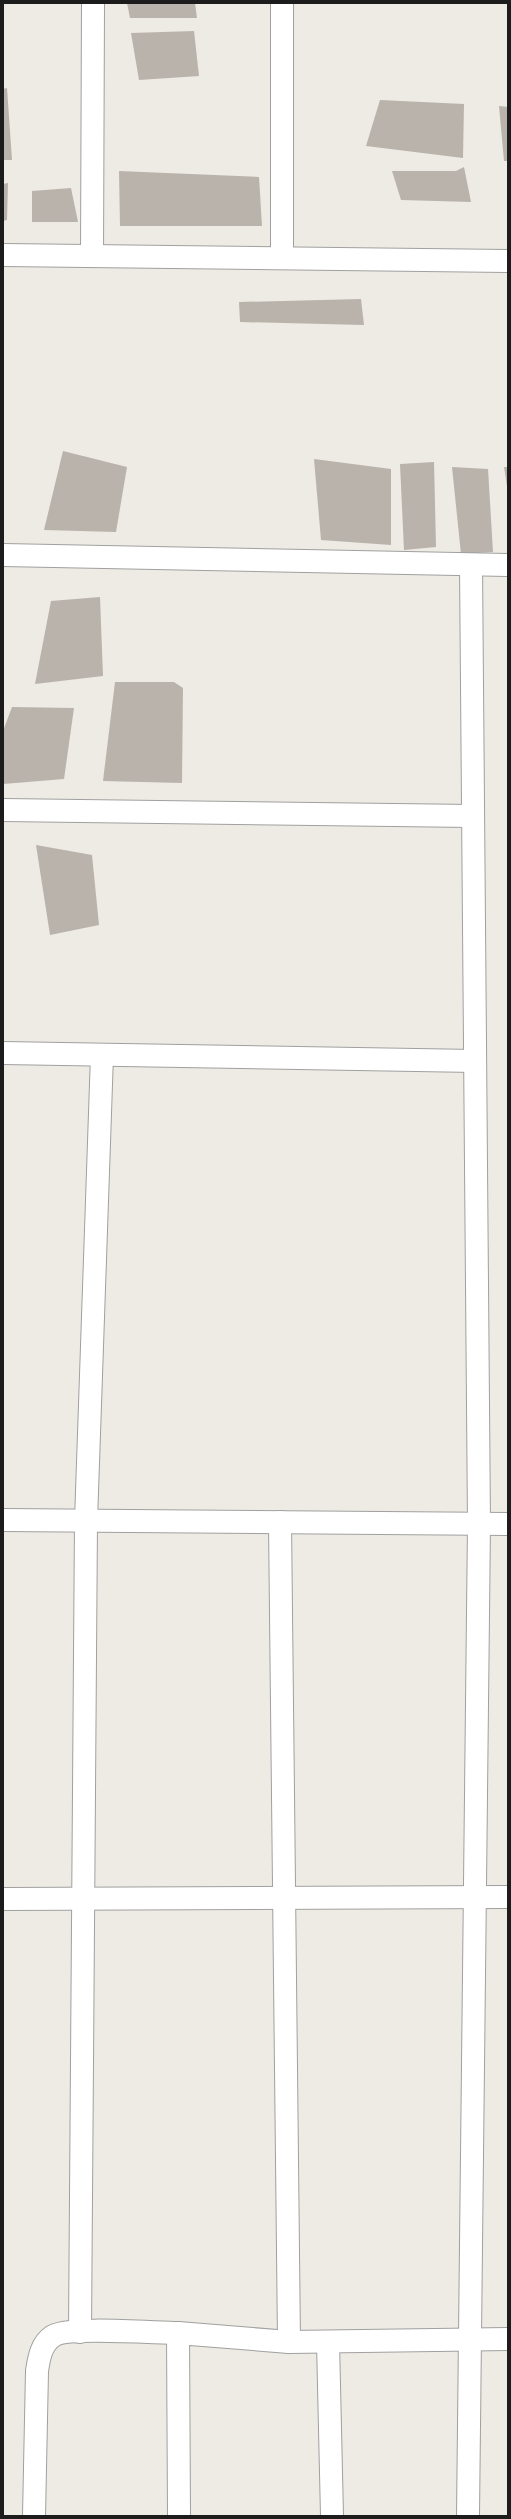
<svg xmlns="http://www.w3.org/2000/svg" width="511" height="2519" viewBox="0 0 511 2519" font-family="Montserrat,sans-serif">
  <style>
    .building { fill: #b9b3ac }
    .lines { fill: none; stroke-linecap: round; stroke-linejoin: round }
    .service-casing { stroke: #a0a0a0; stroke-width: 24 }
    .minor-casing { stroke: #a0a0a0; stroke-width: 24 }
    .tertiary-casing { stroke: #a0a0a0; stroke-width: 24 }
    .service { stroke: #fff; stroke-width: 22 }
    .minor { stroke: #fff; stroke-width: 22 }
    .tertiary { stroke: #fff; stroke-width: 22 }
  </style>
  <rect width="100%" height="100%" fill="#edebe3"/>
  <!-- building -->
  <g class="building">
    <path d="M127,3h68l2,15h-67z"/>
    <path d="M194,31l5,45 -60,4 -8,-47z"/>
    <path d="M7,88l5,72h-9v-71z"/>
    <path d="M380,100l84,4 -1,54 -97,-12z"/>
    <path d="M499,106l9,1v54h-4z"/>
    <path d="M464,167l7,35 -70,-2 -9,-29h64z"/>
    <path d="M119,171l140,6 3,49h-142z"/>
    <path d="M8,183l-1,37 -4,1v-37z"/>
    <path d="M71,188l7,34h-46v-31z"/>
    <path d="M361,299l3,26 -124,-3 -1,-20z"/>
    <path d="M63,451l64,16 -11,65 -72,-2z"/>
    <path d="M314,459l77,10v76l-70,-5z"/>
    <path d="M434,462l2,85 -32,3 -4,-86z"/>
    <path d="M452,467l36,2 5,83 -32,2z"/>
    <path d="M504,467h4v19h-1z"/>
    <path d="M100,597l3,79 -68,8 16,-83z"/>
    <path d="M115,682h59l9,6 -1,95 -79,-2z"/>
    <path d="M12,707l62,1 -10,71 -61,5v-53z"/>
    <path d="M36,845l56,10 7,70 -49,10z"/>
  </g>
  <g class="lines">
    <defs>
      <path id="service" d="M282,3v255"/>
      <g id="minor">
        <path d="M92,256l1,-253"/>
        <path d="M3,555l505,10"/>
        <path d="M3,810l470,6"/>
        <path d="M3,1053l472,8"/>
        <path d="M3,1520l505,4"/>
        <path d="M280,1522l9,820"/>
        <path d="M3,1899l505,-2"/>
        <path d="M80,2332l6,-811 16,-466"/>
        <path d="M328,2342l4,174"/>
        <path d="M34,2516l3,-145c2,-13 4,-27 16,-35 14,-10 103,-3 125,-3"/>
        <path d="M179,2516l-1,-183 111,9 219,-3"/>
        <path d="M468,2516l11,-992 -8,-959"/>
      </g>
      <path id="tertiary" d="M3,255l505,6"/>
    </defs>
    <!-- service casing -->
    <use href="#service" class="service-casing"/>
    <!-- minor casing -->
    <use href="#minor" class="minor-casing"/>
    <!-- tertiary casing -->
    <use href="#tertiary" class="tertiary-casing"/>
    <!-- service -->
    <use href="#service" class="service"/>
    <!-- minor -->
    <use href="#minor" class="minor"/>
    <!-- tertiary -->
    <use href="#tertiary" class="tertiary"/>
  </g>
  <!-- border -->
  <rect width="511" height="2519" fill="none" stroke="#1c1c1c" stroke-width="8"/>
</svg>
